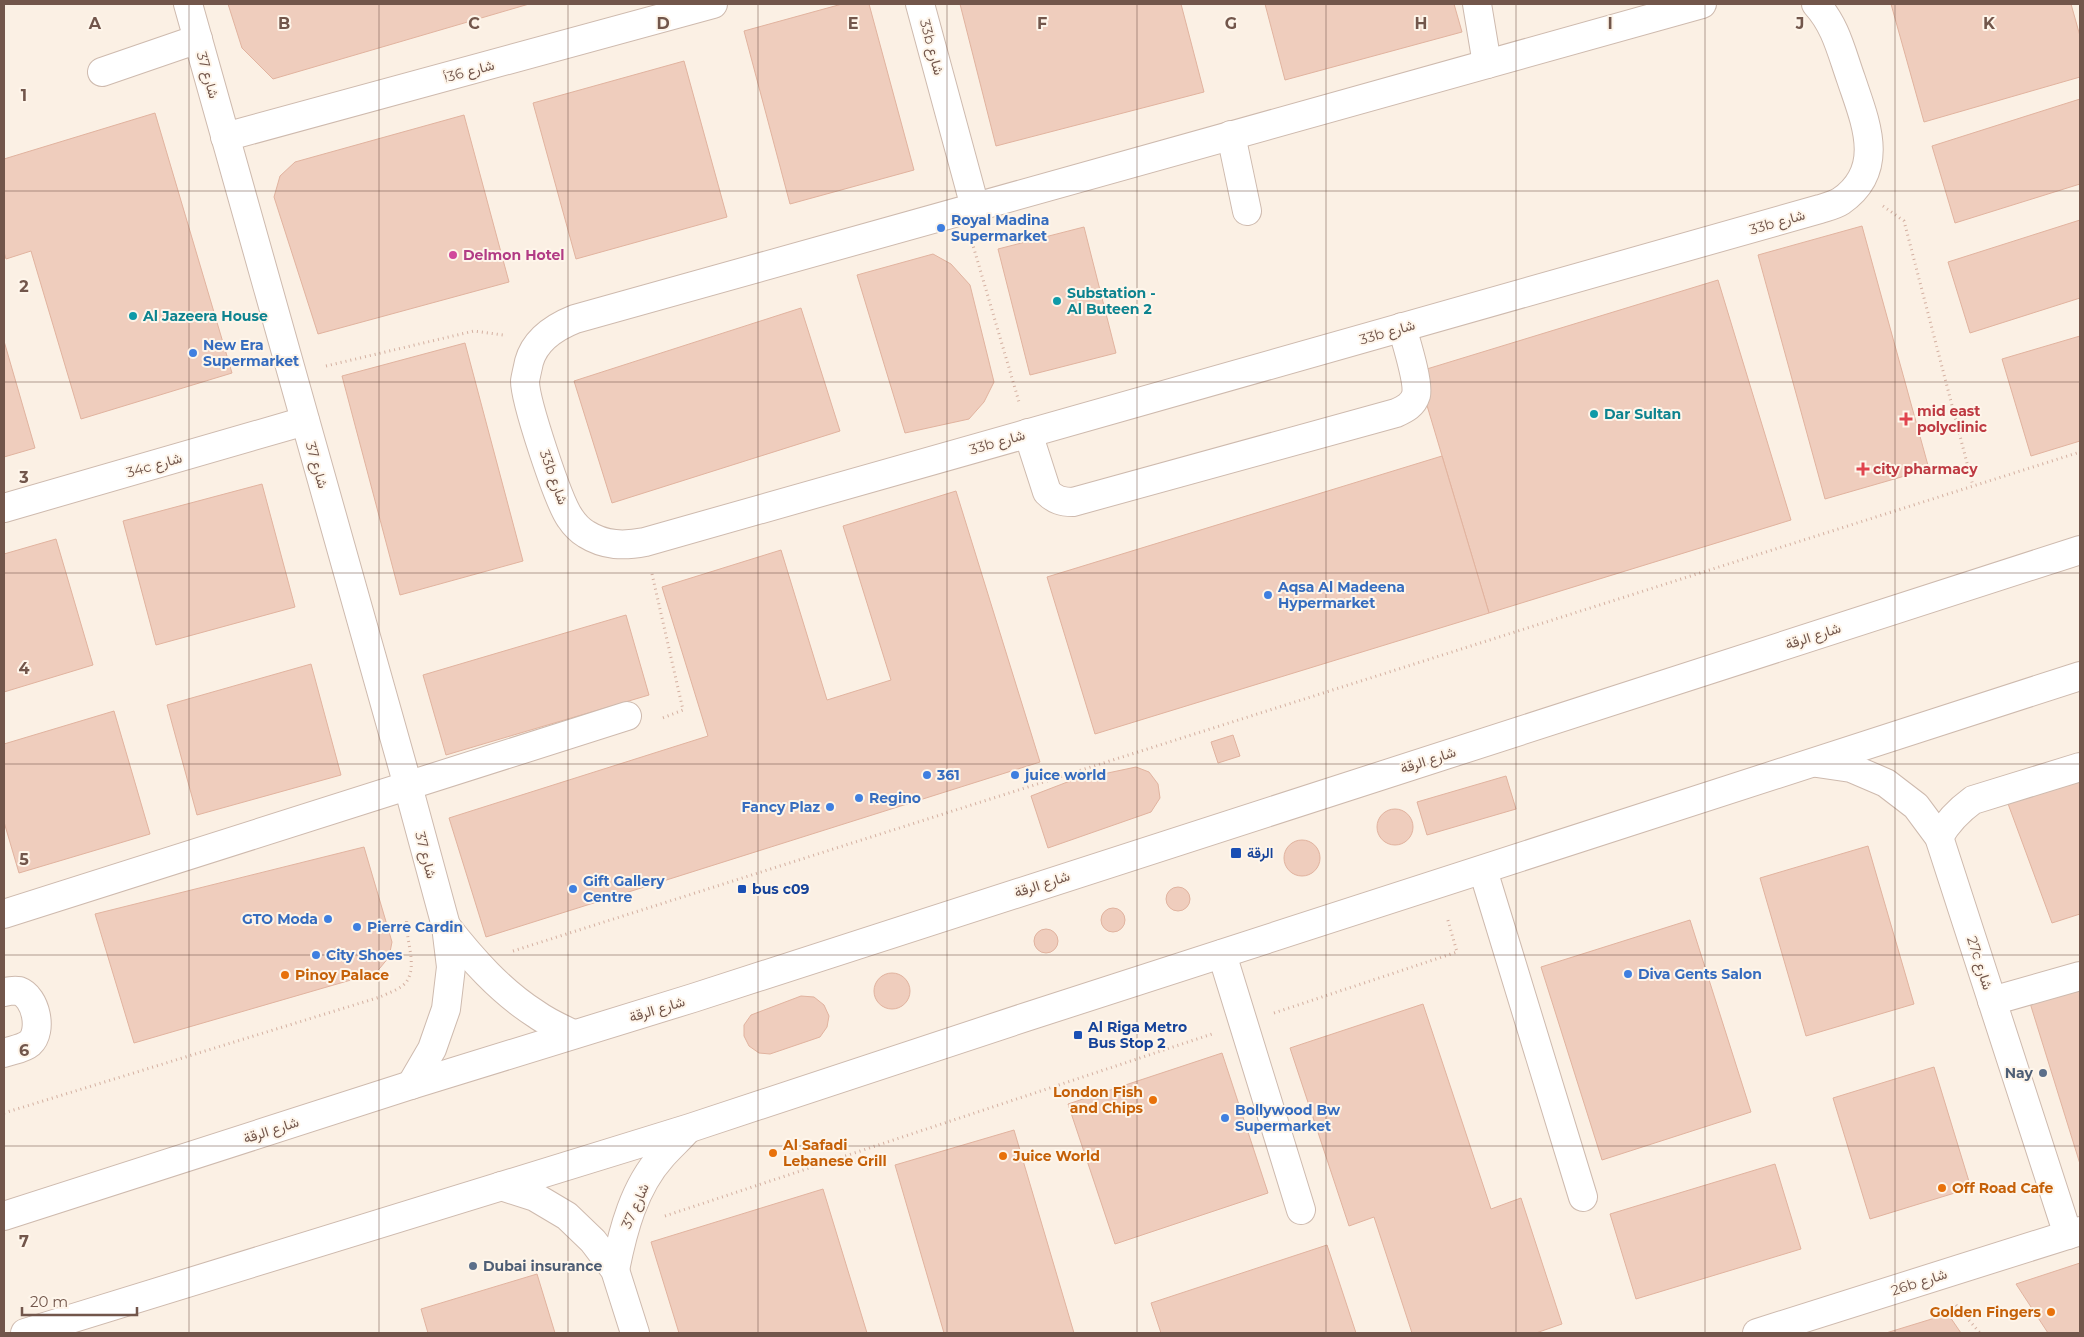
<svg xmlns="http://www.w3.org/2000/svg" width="2084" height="1337" viewBox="0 0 2084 1337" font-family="Montserrat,Vazirmatn,sans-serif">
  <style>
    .building { fill: #efcdbd; stroke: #e1b39f }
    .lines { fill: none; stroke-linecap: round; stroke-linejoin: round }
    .minor-casing { stroke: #cebaae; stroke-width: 30 }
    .path { stroke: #d4b0a1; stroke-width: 3; stroke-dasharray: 1 4; stroke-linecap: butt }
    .minor { stroke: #fff; stroke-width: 28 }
    .grid { fill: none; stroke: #72564b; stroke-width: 1; stroke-opacity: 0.55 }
    .shop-dot { fill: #3f7fe0; stroke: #fef5ea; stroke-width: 2 }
    .hotel-dot { fill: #d1479c; stroke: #fef5ea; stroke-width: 2 }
    .culture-dot { fill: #0f9aa8; stroke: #fef5ea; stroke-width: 2 }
    .health-dot { fill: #e0444e; stroke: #fef5ea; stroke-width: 2 }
    .transit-dot { fill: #1a4fb4; stroke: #fef5ea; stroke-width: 2 }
    .food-dot { fill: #e8710a; stroke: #fef5ea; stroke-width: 2 }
    .service-dot { fill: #5c6f8a; stroke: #fef5ea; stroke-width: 2 }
    .labels { text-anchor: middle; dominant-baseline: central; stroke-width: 4; stroke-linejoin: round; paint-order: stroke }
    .street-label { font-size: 14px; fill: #72564b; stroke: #fef5ea }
    .shop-label { font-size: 14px; font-weight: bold; fill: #366cbe; stroke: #fef5ea; text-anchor: start }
    .hotel-label { font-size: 14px; font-weight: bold; fill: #b23c85; stroke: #fef5ea; text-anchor: start }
    .culture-label { font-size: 14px; font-weight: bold; fill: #0d838f; stroke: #fef5ea; text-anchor: start }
    .health-label { font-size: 14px; font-weight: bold; fill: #be3a42; stroke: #fef5ea; text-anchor: start }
    .transit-label { font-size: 14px; font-weight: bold; fill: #164399; stroke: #fef5ea; text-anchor: start }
    .food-label { font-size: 14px; font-weight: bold; fill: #c56008; stroke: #fef5ea; text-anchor: start }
    .service-label { font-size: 14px; font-weight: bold; fill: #4e5e75; stroke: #fef5ea; text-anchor: end }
    .grid-label { font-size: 16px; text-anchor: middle; font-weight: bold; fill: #72564b; stroke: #fef5ea; stroke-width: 4; stroke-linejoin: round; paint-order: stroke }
  </style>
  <rect width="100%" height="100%" fill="#fbf0e4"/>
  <!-- building -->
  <g class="building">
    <path d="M228,4h301l-256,75 -31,-31z"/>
    <path d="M842,4h27l45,166 -124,34 -46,-173z"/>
    <path d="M960,4h221l23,88 -208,54z"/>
    <path d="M1265,4h189l8,28 -177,48z"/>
    <path d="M1891,4h180l9,32v41l-156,45z"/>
    <path d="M684,61l43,156 -151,42 -43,-156z"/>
    <path d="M2080,99v85l-125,39 -23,-77z"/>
    <path d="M155,113l77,260 -151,46 -50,-168 -25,8 -2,-7v-93z"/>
    <path d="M464,115l45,167 -191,52 -44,-137 6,-21 15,-14z"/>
    <path d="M2080,220v78l-110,35 -22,-71z"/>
    <path d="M1862,226l67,243 -104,30 -67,-244z"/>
    <path d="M1084,227l32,126 -86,22 -32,-126z"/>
    <path d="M933,254l18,10 19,21 24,97 -10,20 -15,17 -64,14 -48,-158z"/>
    <path d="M1718,280l73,240 -302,93 -72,-241z"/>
    <path d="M801,308l39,123 -228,72 -38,-122z"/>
    <path d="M2080,336v105l-49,15 -29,-97z"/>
    <path d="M4,341l31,107 -31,9z"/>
    <path d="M465,343l58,218 -123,34 -58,-219z"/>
    <path d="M1442,456l47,157 -394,121 -48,-157z"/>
    <path d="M262,484l33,123 -139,38 -33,-124z"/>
    <path d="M956,491l84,271 -554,175 -37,-119 259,-82 -46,-149 119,-37 46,150 64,-20 -48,-154z"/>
    <path d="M56,539l37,126 -89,27v-138z"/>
    <path d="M626,615l23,80 -203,60 -23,-80z"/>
    <path d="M311,664l30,111 -144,40 -30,-110z"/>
    <path d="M114,711l36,123 -131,39 -15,-51v-78z"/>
    <path d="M1233,735l7,21 -22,7 -7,-21z"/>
    <path d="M1136,767l13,5 9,12 2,14 -9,14 -103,36 -17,-52 39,-15z"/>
    <path d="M1506,776l10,33 -89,26 -10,-33z"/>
    <path d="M2080,779v135l-28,9 -45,-122z"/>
    <circle cx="1395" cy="827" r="18"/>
    <circle cx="1302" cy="858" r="18"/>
    <path d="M1868,846l46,158 -108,32 -46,-158z"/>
    <path d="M364,847l28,95 -3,15 -9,11 -5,5 -241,70 -39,-129z"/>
    <circle cx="1178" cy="899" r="12"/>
    <circle cx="1113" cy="920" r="12"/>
    <path d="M1690,920l61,192 -149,48 -61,-193z"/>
    <circle cx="1046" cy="941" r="12"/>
    <circle cx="892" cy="991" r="18"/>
    <path d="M2080,987v177l-50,-161z"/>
    <path d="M801,996l13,1 10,8 5,11 -2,11 -7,10 -50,17 -11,-1 -10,-7 -5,-10v-11l7,-10z"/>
    <path d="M1423,1004l68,205 30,-11 41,126 -26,9h-124l-38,-116 -25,9 -59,-178z"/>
    <path d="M1222,1053l46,140 -153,51 -47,-140z"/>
    <path d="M1934,1067l37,121 -101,31 -37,-121z"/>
    <path d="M1014,1130l60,203h-130l-49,-168z"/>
    <path d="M1775,1164l26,85 -165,50 -26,-85z"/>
    <path d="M823,1189l44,144h-188l-28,-91z"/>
    <path d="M1327,1245l29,88h-195l-10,-30z"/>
    <path d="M2080,1263v70h-32l-32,-49z"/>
    <path d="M537,1274l18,59h-127l-7,-24z"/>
    <path d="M1948,1314l13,19h-75z"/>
  </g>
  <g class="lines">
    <defs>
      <g id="minor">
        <path d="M188,4l220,782 38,140 5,41 -5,42 -14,40 -21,36"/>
        <path d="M920,4l55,203"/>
        <path d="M1477,4l10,60"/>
        <path d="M1702,4l-1127,315c-20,8 -40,21 -46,43 -1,5 -3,13 -4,19 0,20 33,120 45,137 4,6 11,13 16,16 19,12 38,12 59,8l1175,-333c6,-2 15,-4 21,-8 46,-32 24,-80 10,-122 -10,-28 -15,-53 -35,-75"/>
        <path d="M102,72l96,-33"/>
        <path d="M1231,135l16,76"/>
        <path d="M225,137l488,-133"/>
        <path d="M1028,433l19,59c8,8 15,10 26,10l323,-89c9,-4 17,-8 20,-18 3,-13 -10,-53 -14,-68"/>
        <path d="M4,508l301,-87"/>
        <path d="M1817,763l34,5 35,15 30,23 23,31 129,398"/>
        <path d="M1939,837c9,-16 19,-26 34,-37l107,-33"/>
        <path d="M1483,870l100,327"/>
        <path d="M4,914l623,-198"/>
        <path d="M446,926c26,33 54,65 90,88 11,8 24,14 37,20"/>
        <path d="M1222,954l79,256"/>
        <path d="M4,992c5,-1 10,-2 15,-1 17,6 24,40 11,52 -7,6 -18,7 -26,10"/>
        <path d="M1992,1001l88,-25"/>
        <path d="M501,1186l34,11 32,19 26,25 22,29 20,63"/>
        <path d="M4,1216l407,-131 282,-87 1387,-448"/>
        <path d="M615,1270c8,-40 19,-83 47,-114 8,-9 17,-17 25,-26"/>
        <path d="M25,1333l665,-205 336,-111 1054,-341"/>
        <path d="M1757,1333l323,-102"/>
      </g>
    </defs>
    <!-- minor casing -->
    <use href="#minor" class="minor-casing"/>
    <!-- path -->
    <g class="path">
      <path d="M1883,206l21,15 69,265"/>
      <path d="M972,242l47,160"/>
      <path d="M326,366l148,-35 29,4"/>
      <path d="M652,574l31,136 -23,9"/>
      <path d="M513,951l1567,-499"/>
      <path d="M1274,1013l183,-61 -10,-35"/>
      <path d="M4,1113l376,-116c8,-4 22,-8 27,-16 11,-18 -3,-44 0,-63"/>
      <path d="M665,1216l547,-182"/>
      <path d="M1956,1305l24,28"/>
    </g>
    <!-- minor -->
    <use href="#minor" class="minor"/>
  </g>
  <!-- grid -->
  <path class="grid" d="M189,4v1329M379,4v1329M568,4v1329M758,4v1329M947,4v1329M1137,4v1329M1326,4v1329M1516,4v1329M1705,4v1329M1895,4v1329M4,191h2076M4,382h2076M4,573h2076M4,764h2076M4,955h2076M4,1146h2076"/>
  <!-- markers -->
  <g class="shop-dot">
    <circle cx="941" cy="228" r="5"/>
    <circle cx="193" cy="353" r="5"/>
    <circle cx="1268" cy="595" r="5"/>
    <circle cx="927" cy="775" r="5"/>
    <circle cx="1015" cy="775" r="5"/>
    <circle cx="859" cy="798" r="5"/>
    <circle cx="830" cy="807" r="5"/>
    <circle cx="573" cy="889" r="5"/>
    <circle cx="328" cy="919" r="5"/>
    <circle cx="357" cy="927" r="5"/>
    <circle cx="316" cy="955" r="5"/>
    <circle cx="1628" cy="974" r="5"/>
    <circle cx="1225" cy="1118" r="5"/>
  </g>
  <circle class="hotel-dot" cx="453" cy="255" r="5"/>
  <g class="culture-dot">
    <circle cx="1057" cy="301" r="5"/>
    <circle cx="133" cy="316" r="5"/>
    <circle cx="1594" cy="414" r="5"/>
  </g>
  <g class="health-dot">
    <path d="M1903.5 411.5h5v5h5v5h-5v5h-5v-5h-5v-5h5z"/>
    <path d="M1860.5 461.5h5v5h5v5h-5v5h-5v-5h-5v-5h5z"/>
  </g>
  <g class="transit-dot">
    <rect x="1230" y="847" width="12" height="12" rx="2.5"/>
    <rect x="737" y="884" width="10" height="10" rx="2.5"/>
    <rect x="1073" y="1030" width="10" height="10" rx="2.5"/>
  </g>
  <g class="food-dot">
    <circle cx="285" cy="975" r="5"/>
    <circle cx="1153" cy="1100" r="5"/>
    <circle cx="773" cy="1153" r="5"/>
    <circle cx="1003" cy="1156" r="5"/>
    <circle cx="1942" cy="1188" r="5"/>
    <circle cx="2051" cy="1312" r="5"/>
  </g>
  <g class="service-dot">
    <circle cx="2043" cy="1073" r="5"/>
    <circle cx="473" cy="1266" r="5"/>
  </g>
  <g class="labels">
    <!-- street labels -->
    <g class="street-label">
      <text transform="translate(932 47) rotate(75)">33b شارع</text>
      <text transform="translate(469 71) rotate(-15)">شارع 36أ</text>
      <text transform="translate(208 75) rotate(74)">شارع 37</text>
      <text transform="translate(1777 222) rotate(-16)">33b شارع</text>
      <text transform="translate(1387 332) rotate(-16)">33b شارع</text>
      <text transform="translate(997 442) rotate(-16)">33b شارع</text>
      <text transform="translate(154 465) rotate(-16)">34c شارع</text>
      <text transform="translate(317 465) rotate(74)">شارع 37</text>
      <text transform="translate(554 477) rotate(70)">33b شارع</text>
      <text transform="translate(1813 636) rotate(-18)">شارع الرقة</text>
      <text transform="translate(1428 760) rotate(-18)">شارع الرقة</text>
      <text transform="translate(426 855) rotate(75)">شارع 37</text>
      <text transform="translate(1042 884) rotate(-18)">شارع الرقة</text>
      <text transform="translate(1980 963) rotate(72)">27c شارع</text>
      <text transform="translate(657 1009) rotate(-17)">شارع الرقة</text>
      <text transform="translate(271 1130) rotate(-18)">شارع الرقة</text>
      <text transform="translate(635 1206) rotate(-66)">شارع 37</text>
      <text transform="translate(1919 1282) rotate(-18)">26b شارع</text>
    </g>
    <!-- shop labels -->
    <g class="shop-label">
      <text x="951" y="220">Royal Madina<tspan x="951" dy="16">Supermarket</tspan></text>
      <text x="203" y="345">New Era<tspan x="203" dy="16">Supermarket</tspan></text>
      <text x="1278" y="587">Aqsa Al Madeena<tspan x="1278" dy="16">Hypermarket</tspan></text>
      <text x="937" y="775">361</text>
      <text x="1025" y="775">juice world</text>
      <text x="869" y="798">Regino</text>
      <text x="820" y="807" text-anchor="end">Fancy Plaz</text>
      <text x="583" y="881">Gift Gallery<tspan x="583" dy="16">Centre</tspan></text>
      <text x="318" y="919" text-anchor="end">GTO Moda</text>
      <text x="367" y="927">Pierre Cardin</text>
      <text x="326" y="955">City Shoes</text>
      <text x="1638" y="974">Diva Gents Salon</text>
      <text x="1235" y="1110">Bollywood Bw<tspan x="1235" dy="16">Supermarket</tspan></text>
    </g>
    <!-- hotel labels -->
    <g class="hotel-label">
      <text x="463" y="255">Delmon Hotel</text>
    </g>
    <!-- culture labels -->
    <g class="culture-label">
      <text x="1067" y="293">Substation -<tspan x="1067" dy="16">Al Buteen 2</tspan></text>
      <text x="143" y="316">Al Jazeera House</text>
      <text x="1604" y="414">Dar Sultan</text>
    </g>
    <!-- health labels -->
    <g class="health-label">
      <text x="1917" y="411">mid east<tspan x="1917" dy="16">polyclinic</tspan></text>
      <text x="1873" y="469">city pharmacy</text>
    </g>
    <!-- transit labels -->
    <g class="transit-label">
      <text x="1247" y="853">الرقة</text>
      <text x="752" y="889">bus c09</text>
      <text x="1088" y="1027">Al Riga Metro<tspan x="1088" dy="16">Bus Stop 2</tspan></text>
    </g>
    <!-- food labels -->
    <g class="food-label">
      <text x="295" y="975">Pinoy Palace</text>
      <text x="1143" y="1092" text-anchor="end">London Fish<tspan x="1143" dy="16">and Chips</tspan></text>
      <text x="783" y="1145">Al Safadi<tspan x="783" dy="16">Lebanese Grill</tspan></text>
      <text x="1013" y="1156">Juice World</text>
      <text x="1952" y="1188">Off Road Cafe</text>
      <text x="2041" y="1312" text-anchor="end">Golden Fingers</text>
    </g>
    <!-- service labels -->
    <g class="service-label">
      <text x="2033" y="1073">Nay</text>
      <text x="483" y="1266" text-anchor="start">Dubai insurance</text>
    </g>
  </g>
  <g class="grid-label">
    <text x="95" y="29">A</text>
    <text x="284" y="29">B</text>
    <text x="474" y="29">C</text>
    <text x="663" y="29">D</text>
    <text x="853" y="29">E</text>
    <text x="1042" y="29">F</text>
    <text x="1231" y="29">G</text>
    <text x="1421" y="29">H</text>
    <text x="1610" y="29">I</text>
    <text x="1800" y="29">J</text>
    <text x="1989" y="29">K</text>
    <text x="24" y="101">1</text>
    <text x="24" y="292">2</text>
    <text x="24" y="483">3</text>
    <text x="24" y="674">4</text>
    <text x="24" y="865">5</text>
    <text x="24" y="1056">6</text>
    <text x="24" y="1247">7</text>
  </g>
  <!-- border -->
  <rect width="2084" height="1337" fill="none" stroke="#72564b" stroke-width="10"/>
  <!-- scale -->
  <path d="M22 1307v8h115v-8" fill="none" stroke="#72564b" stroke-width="2.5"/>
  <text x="30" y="1307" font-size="15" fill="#72564b" stroke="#fef5ea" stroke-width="4" paint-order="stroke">20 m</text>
</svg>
